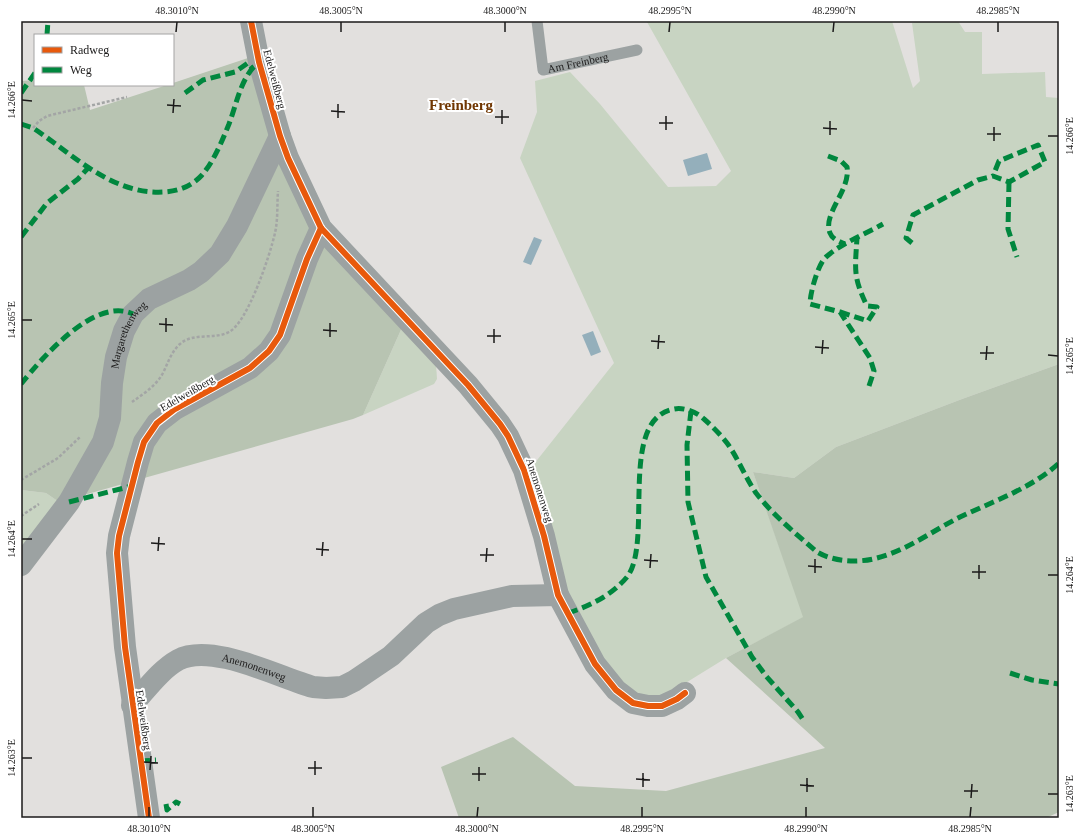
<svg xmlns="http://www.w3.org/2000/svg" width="1080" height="839" viewBox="0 0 1080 839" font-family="'Times New Roman',serif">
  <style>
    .green { fill: #c8d4c2 }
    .forest { fill: #b8c4b2 }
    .water { fill: #94afbb }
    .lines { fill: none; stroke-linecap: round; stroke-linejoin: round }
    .path { stroke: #a3a5a5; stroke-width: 2.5; stroke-dasharray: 3 2; stroke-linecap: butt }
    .lane { stroke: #9ca2a2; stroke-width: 11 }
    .street { stroke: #9ca2a2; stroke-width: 22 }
    .quiet { stroke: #00873e; stroke-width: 5; stroke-dasharray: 10 5; stroke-linecap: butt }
    .cycleway-casing { stroke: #fff; stroke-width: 8 }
    .cycleway { stroke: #e8590c; stroke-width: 6 }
    .ticks { fill: none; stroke: #1b1a1a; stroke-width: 1.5 }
    .labels { text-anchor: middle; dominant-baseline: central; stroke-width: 4; stroke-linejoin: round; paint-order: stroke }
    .street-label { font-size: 11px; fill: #1b1a1a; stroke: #fff }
    .district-label { font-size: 15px; font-weight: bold; fill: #703601; stroke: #fff }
    .neatline { fill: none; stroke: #1b1a1a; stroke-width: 1.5 }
    .ticks-label { font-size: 10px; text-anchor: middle; fill: #1b1a1a }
  </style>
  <rect width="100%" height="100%" fill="#e2e0de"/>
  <!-- green -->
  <g class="green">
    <path d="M651,21h241l21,67 7,-7 -8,-58 9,-2h37l7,11h17v42l63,-2 1,25 13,1v266l-97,35 -126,48 -42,31 -41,-6 51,145 -78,41 -68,42 -23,-3 -19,-13 -49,-92 -33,-128 80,-101 -94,-205 17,-46 -2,-31 35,-9 30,32 68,83 48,-1 15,-15 -84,-149z"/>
    <path d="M404,323l32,41 1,15 -3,5 -71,31z"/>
    <path d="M21,490l25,3 13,9 -38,49z"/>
  </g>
  <!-- forest -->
  <g class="forest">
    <path d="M251,57l31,110 122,156 -41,92 -10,4 -294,83 -13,-9 -25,-3v-409l14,-1v5h49l6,25 77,-25h6v-2z"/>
    <path d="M1059,364v448l-13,6h-587l-18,-51 72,-30 62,49 91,5 159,-43 -99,-90 77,-41 -50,-145 41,6 42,-31 126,-48z"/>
  </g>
  <!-- water -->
  <g class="water">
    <path d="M707,153l5,16 -24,7 -5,-16z"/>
    <path d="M534,237l8,3 -11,25 -8,-3z"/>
    <path d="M593,331l8,21 -10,4 -9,-21z"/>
  </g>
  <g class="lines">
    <!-- path -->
    <g class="path">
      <path d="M33,128l6,-7 8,-5 80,-19"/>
      <path d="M132,402c11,-8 24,-16 31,-29 5,-10 8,-21 17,-29 13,-12 34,-4 49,-12 19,-10 41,-77 46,-99 3,-13 2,-28 3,-42"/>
      <path d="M21,480l37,-22 22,-21"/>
      <path d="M21,516l18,-12"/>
    </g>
    <!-- lane -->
    <path class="lane" id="s1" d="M537,21l6,49 94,-20"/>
    <!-- street -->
    <g class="street">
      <path d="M251,21l8,41 21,74 8,22 33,70 147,157 32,39 8,12 16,34 20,66 14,59 37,69 21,26 17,13 15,3h14l15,-7 8,-6"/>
      <path id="s2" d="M21,565l48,-63 34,-60 7,-24 2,-35 4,-26 8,-26 9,-17 16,-15 40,-19 12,-8 19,-18 17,-28 43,-90"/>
      <path id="s3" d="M132,705c14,-15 28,-35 46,-45 33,-18 100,17 135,27l13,1 16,-1 12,-6 37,-25 35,-33 13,-8 15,-6 58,-13 46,-1"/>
      <path d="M149,818l-24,-171 -8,-94 2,-17 19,-74 6,-20 13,-19 18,-14 75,-41 19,-17 11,-16 27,-76 14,-31"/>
    </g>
    <!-- quiet -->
    <g class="quiet">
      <path d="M47,35l1,-14"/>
      <path d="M21,93l14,-20"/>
      <path d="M185,93l18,-13 32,-8 13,-9 4,5"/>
      <path d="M21,124l12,4c41,27 79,67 131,64 15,-1 28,-6 38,-17 12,-14 20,-34 27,-51 8,-21 12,-48 30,-62"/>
      <path d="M828,156l13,5 6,6c4,23 -25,47 -17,66 2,6 10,9 15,11"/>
      <path d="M1009,182l-1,47 9,28"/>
      <path d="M21,237l26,-34 31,-24 11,-12"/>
      <path d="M912,243l-6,-5 7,-23 65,-35 15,-4 16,6 36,-20 -7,-17 -39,16 -6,15"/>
      <path d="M840,312l28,9 9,-14 -10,-1c-14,-29 -12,-36 -10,-68"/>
      <path d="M21,384c21,-26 74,-88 112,-70"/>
      <path d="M869,386l5,-15 -4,-13 -30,-46 -30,-8c0,-11 8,-40 16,-47 16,-14 39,-23 57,-33"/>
      <path d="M691,411l-4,34 1,57 18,75 46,80 14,19 32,36 6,9"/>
      <path d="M69,502l63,-16"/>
      <path d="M568,613c22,-7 44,-18 59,-36 27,-35 -10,-158 47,-168 10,-2 23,3 30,10 8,7 17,16 23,24 11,15 18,34 29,50 17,22 40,41 61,59 15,9 38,11 56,7 32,-7 59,-28 87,-42 34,-16 72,-29 99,-54"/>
      <path d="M1010,673l22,7 27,4"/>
      <path d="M140,761l16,-1"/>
      <path d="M166,804l1,6 9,-8 4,2"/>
    </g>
    <defs>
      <g id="cycleway">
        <path d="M251,21l8,41 21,74 8,22 33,70 147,157 32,39 8,12 16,34 20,66 14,59 37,69 21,26 17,13 15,3h14l15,-7 8,-6"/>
        <path d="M149,818l-24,-171 -8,-94 2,-17 19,-74 6,-20 13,-19 18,-14 75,-41 19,-17 11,-16 27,-76 14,-31"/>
      </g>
    </defs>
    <!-- cycleway casing -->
    <use href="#cycleway" class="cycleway-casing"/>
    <!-- cycleway -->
    <use href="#cycleway" class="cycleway"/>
  </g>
  <!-- ticks -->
  <path class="ticks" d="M176,32l1,-10M341,32v-10M505,32v-10M669,32l1,-10M833,32l1,-10M998,32v-10M22,100l10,1M167,105l14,1M331,111l14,1M173,113l1,-14M495,117h14M338,118v-14M659,123h14M502,124v-14M823,128l14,1M666,130v-14M987,134h14M830,135v-14M1048,136h10M994,141v-14M22,320h10M159,324l14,1M323,330l14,1M166,332v-14M487,336h14M330,337v-14M651,341l14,1M494,343v-14M815,347l14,1M658,349l1,-14M980,353h14M822,354l1,-14M1048,355l10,1M986,360l1,-14M22,539h10M151,543l14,1M316,549l13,1M158,551l1,-14M480,555h14M322,556l1,-14M644,560l14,1M486,562l1,-14M808,566l14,1M650,568l1,-14M972,572h14M815,573v-14M1048,575h10M979,579v-14M22,758h10M144,762l14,1M308,768h14M150,770l1,-14M472,774h14M315,775v-14M636,779l14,1M479,781v-14M800,785l14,1M643,787v-14M964,791h14M807,792v-14M1048,794h10M971,798l1,-14M149,817v-10M313,817v-10M477,817l1,-10M642,817v-10M806,817v-10M970,817l1,-10"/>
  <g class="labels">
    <!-- street labels -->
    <g class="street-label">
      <text stroke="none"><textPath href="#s1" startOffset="85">Am Freinberg</textPath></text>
      <text transform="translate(275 79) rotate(75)">Edelweißberg</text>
      <text stroke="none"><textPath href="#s2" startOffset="260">Margarethenweg</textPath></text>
      <text transform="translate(187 393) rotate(-30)">Edelweißberg</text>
      <text transform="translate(540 490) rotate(72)">Anemonenweg</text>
      <text stroke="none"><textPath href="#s3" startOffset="143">Anemonenweg</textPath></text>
      <text transform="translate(144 720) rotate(82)">Edelweißberg</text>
    </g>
    <!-- district labels -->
    <g class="district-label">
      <text x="461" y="105">Freinberg</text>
    </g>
  </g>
  <!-- border -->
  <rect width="1080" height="839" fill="none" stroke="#ffffff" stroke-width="44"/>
  <!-- legend -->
  <rect x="34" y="34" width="140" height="52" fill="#ffffff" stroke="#a4a3a3"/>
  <rect x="42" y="47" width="20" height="6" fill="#e8590c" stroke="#a4a3a3"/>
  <text x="70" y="54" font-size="12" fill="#1b1a1a">Radweg</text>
  <rect x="42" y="67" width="20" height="6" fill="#00873e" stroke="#a4a3a3"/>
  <text x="70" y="74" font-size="12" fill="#1b1a1a">Weg</text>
  <rect x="22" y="22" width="1036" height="795" class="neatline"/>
  <g class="ticks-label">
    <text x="177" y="14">48.3010°N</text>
    <text x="341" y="14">48.3005°N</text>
    <text x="505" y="14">48.3000°N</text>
    <text x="670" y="14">48.2995°N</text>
    <text x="834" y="14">48.2990°N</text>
    <text x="998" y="14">48.2985°N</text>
    <text transform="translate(11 100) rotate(-90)" y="4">14.266°E</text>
    <text transform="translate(1069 136) rotate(-90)" y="4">14.266°E</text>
    <text transform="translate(11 320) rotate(-90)" y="4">14.265°E</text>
    <text transform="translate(1069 356) rotate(-90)" y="4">14.265°E</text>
    <text transform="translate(11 539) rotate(-90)" y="4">14.264°E</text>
    <text transform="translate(1069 575) rotate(-90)" y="4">14.264°E</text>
    <text transform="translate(11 758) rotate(-90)" y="4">14.263°E</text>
    <text transform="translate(1069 794) rotate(-90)" y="4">14.263°E</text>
    <text x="149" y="832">48.3010°N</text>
    <text x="313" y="832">48.3005°N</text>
    <text x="477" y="832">48.3000°N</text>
    <text x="642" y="832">48.2995°N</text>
    <text x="806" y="832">48.2990°N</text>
    <text x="970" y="832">48.2985°N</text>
  </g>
</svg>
